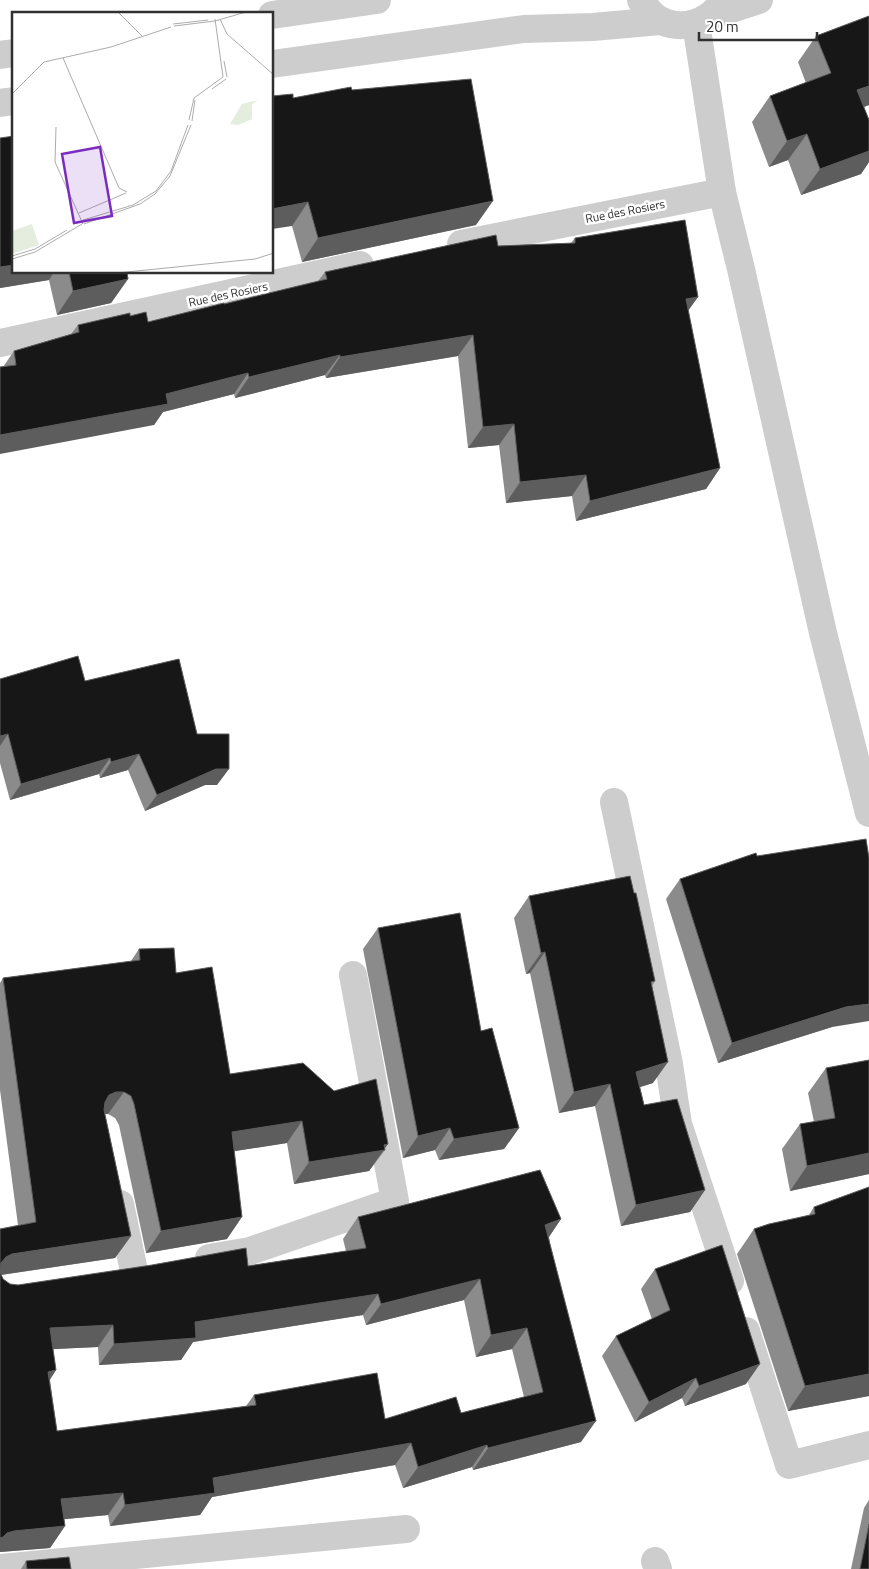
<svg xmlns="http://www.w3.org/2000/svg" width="869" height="1569" viewBox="0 0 869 1569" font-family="'Titillium Web',sans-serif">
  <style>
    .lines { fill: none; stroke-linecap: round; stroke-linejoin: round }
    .minor { stroke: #cdcdcd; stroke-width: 28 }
    .wall { fill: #8b8b8b; fill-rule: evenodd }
    .shaded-wall { fill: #5d5d5d }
    .building { fill: #171717; stroke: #5d5d5d; fill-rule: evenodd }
    .labels { text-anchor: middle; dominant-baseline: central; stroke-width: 5; stroke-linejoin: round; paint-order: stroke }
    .street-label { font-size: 12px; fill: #303030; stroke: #fff }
    .inset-road { fill: none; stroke: #acacac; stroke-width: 1 }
    .view { fill: #7b2cbf; fill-opacity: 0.15; stroke: #7b2cbf; stroke-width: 2.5 }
    .inset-edge { fill: none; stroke: #303030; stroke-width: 2.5 }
  </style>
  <rect width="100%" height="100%" fill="#fff"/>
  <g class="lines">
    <!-- minor -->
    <g class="minor">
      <path d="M641,0c5,8 11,16 19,20 21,12 53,2 62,-20"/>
      <path d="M272,15l105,-15"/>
      <path d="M710,16l49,-16"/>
      <path d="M696,23l26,169 19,77 82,364 46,180"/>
      <path d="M0,55l14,-2"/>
      <path d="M272,64l252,-35 69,-2 67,-6"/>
      <path d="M0,103l14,-2"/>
      <path d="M461,244l261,-52"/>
      <path d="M0,343l360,-78"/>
      <path d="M614,802l55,262 9,60 52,157"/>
      <path d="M120,1204l14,67"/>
      <path d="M209,1258l41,-7 145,-50 -42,-226"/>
      <path d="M746,1331l43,134 80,-20"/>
      <path d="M655,1561l3,8"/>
      <path d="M0,1568l406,-39"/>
    </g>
  </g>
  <!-- wall -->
  <g class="wall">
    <path d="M869,16v89l-5,2 5,13v42l-8,12 -60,21 -13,-35 -19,7 -17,-45 18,-26 36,-13 -8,-21 18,-26z"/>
    <path d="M352,90l124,135 -174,37 -10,-36 1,-128z"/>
    <path d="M0,138l14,134h113l1,7 -17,24 -54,12 -8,-35 -49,8z"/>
    <path d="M575,238l123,59 -10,13 32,158 -14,21 -130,32 -4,-25 -66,7 -7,-58 -31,3 -10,-92 -132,22 -1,-3 -90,23 -1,-4 -71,18 -9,13 -151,-58 11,-16 57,-17 7,-9 52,-9 18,6 170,-41 7,-9 173,-26 73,-3z"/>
    <path d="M0,679l85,2 112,53 20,51h-12l-60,26 -17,-41 -28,8 -1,-4 -89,26 -10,-37z"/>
    <path d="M680,879l152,148 -114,36 -52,-164z"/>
    <path d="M634,893l21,88 -3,5 1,97 -13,4 4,18 61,85 -15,22 -69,14 -26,-120 -36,7 -29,-140 -4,1 -12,-56 15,-22z"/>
    <path d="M378,928l103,103 38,97 -15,21 -65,11 -4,-10 -32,8 -40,-209z"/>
    <path d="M139,949l37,24 54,101 154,75 1,1 -16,21 -75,13 -7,-41 -53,8 -7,88 -81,14 -27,-128 -4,-7 -7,-4h-3l26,122 -16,22 -114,17 2,4 7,5 8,1 230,-19 98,-15 -3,-12 15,-22 203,2 -12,18 32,205 -108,28 -1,-3 -69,21 -8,-23 -183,32 -12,18 -90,11 -2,-11 -44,4 1,7 -15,22 -50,4v-323l18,-4 -18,-135v-107l3,-5 128,-17zM464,1300l12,57 36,-8 12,48 -63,16 -76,6 -131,-24 -8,11 -189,25 -7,-51 6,-10 -3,-21 45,-2 1,18 82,-5 12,-18 170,-27 3,10z"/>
    <path d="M869,1060v114l-79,17 -8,-42 18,-25 14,-2 -6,-29 18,-25z"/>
    <path d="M814,1207l55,189 -81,15 -51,-157 17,-25 55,-14z"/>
    <path d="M655,1269l91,115 -61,22 -3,-8 -47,24 -33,-66 14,-20 36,-17 -11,-30z"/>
    <path d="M869,1500v69h-18l13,-61z"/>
    <path d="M26,1561l45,8h-50z"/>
  </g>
  <!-- shaded-wall -->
  <g class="shaded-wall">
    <path d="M869,86v19l-30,11 18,-26z"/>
    <path d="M807,134l-19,26 -19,7 18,-26z"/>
    <path d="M869,151v11l-8,12 -60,21 19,-26z"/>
    <path d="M493,201l-17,24 -174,37 16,-24z"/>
    <path d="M308,202l-16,24 -20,3v-20z"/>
    <path d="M14,265v7h40l-5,8 -49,8v-21z"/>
    <path d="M128,279l-17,24 -54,12 16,-24z"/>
    <path d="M698,297l-15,21 3,-19z"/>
    <path d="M473,335l-15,21 -132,22 14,-21z"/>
    <path d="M340,355l-15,20 -90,23 14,-21z"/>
    <path d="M248,373l-14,21 -71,18 -9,13 -154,29v-19z"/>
    <path d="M514,424l-15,21 -31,3 15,-21z"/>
    <path d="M720,468l-14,21 -130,32 14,-20z"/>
    <path d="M586,475l-14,21 -66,7 14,-21z"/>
    <path d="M8,734l-8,12v-10z"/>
    <path d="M139,754l-11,16 -28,8 11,-16z"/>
    <path d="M110,758l-11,16 -89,26 11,-16z"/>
    <path d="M216,769h13l-12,16h-12l-60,26 12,-16z"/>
    <path d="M545,952l-15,21 -4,1 15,-21z"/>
    <path d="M869,1004v17l-37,6 -114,36 14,-20 114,-36z"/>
    <path d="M668,1062l-15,21 -32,10 15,-21z"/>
    <path d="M610,1084l-15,22 -36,7 15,-21z"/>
    <path d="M116,1092h8l-16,22h-8l-6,3 15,-22z"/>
    <path d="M302,1121l-15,22 -70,11 15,-22z"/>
    <path d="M450,1128l-15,22 -32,8 15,-22z"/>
    <path d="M519,1128l-15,21 -65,11 15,-21z"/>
    <path d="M388,1144l-19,27 -75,13 15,-22z"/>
    <path d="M869,1153v21l-79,17 17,-25z"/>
    <path d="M705,1190l-15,22 -69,14 15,-21z"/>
    <path d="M242,1217l-15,22 -81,14 15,-22z"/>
    <path d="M561,1219l-15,22 -1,-16z"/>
    <path d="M131,1236l-16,22 -115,17v-11l6,-7 6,-3z"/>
    <path d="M480,1279l-16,21 -98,25 15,-21z"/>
    <path d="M378,1294l-15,21 -170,27 -12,18 -82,5 15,-21 81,-22z"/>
    <path d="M113,1325l-15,22 -64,3 16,-22z"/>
    <path d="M527,1328l-15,21 -36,8 15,-22z"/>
    <path d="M760,1364l-14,20 -61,22 14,-20z"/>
    <path d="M56,1370l-15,22 7,-20z"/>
    <path d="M869,1374v22l-81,15 17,-25z"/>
    <path d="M696,1378l-14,20 -47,24 14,-20z"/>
    <path d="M596,1421l-15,21 -108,28 15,-22z"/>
    <path d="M411,1443l-16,22 -183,32 -12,18 -90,11 15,-21 88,-27z"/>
    <path d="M487,1445l-15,22 -69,21 15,-21z"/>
    <path d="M123,1493l-15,22 -62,6 15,-22z"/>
    <path d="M65,1526l-15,22 -50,4v-14l7,-5 7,-2z"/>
  </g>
  <!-- building -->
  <g class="building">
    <path d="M869,16v70l-12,4 12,30v31l-49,18 -13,-35 -20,7 -17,-45 61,-23 -15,-37z"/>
    <path d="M471,79l22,122 -175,37 -10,-36 -36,7v-113l21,-2v4l58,-11 1,3z"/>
    <path d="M14,136v129l-14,2v-129z"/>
    <path d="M685,220l13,77 -12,2 34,169 -130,33 -4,-26 -66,7 -6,-58 -31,3 -10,-92 -133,22v-2l-91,22 -1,-4 -82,21 2,10 -168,31v-68l16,-2 -2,-14 65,-19 -1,-7 52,-12v3l16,-4 2,10 76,-19v1l103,-25 -2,-7 171,-37 2,11 77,-3v-5z"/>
    <path d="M69,272h58l1,7 -55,12z"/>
    <path d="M78,656l7,25 94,-22 18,75h32v35h-13l-59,26 -18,-41 -28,8 -1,-4 -89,26 -13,-50 -8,2v-57z"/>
    <path d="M866,839l3,19v146l-23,3 -114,36 -52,-164 76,-26 1,3z"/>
    <path d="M630,876l4,17h2l19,88 -4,1 17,80 -32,10 8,33 33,-6 28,91 -69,15 -26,-121 -36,8 -29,-140 -4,1 -12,-57z"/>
    <path d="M460,913l21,118 11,-3 27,100 -65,11 -4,-11 -32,8 -40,-208z"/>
    <path d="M174,948l2,25 36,-6 18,107 73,-11 31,28 42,-12 12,65 -4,1 1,5 -76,12 -7,-41 -70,11 10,85 -81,14 -27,-127 -3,-8 -7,-4h-8l-7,3 -4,7 -1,8 27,126 -119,18 -6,3 -5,6 -1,7v-41l36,-7 -33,-244 137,-18 -1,-11z"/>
    <path d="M869,1060v93l-62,13 -7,-42 35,-6 -9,-50z"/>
    <path d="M540,1170l21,49 -16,6 51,196 -108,27 -1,-3 -69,22 -7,-24 -198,35 2,15 -90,12 -2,-12 -62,6 4,27 -51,5 -7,2 -4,4 -3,1v-266l3,7 7,5 8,1 134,-20 94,-17 2,18 118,-18 -8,-31zM480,1279l11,56 36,-7 16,64 -82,21 -5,-16 -71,22 -8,-46 -123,22 2,10 -199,26 -9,-59 8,-2 -6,-42 63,-3 1,19 82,-6 -1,-16 183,-28 3,10z"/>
    <path d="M869,1187v187l-64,12 -51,-157 15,-5 46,-10 -1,-7z"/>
    <path d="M722,1245l38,119 -61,22 -3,-8 -47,24 -33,-66 54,-26 -15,-41z"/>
    <path d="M869,1524v45h-9z"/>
    <path d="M69,1557l2,12h-44l-1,-8z"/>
  </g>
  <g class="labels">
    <!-- street labels -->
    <g class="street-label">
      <text transform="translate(625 211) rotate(-11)">Rue des Rosiers</text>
      <text transform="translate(228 294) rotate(-12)">Rue des Rosiers</text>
    </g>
  </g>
  <!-- overview -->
  <g transform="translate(12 12)">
    <rect width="261" height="261" fill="#fff"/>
    <path d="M246,88l-6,4v15l-14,6 -8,-1 12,-20zM20,212l7,21 -27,9v-23z" fill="#e5edde"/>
    <path class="inset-road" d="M106,0l25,25M208,7l7,15 47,41M161,12l35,-4M162,14l41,-5 31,-9M51,46l56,130 8,4M212,49l3,16M200,77l14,-10M0,82l32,-32 67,-15 60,-20M177,108l5,-22 29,-21 -8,-58M180,109l3,-21M44,115l-1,35 28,62 -2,-3M67,201l47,-20M71,208l50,-15 23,-14 15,-20 17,-46M72,212l56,-20 15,-10 15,-18 21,-51M0,244l23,-7 32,-19M0,247l23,-7 47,-28M105,261l138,-14 19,-6"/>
    <path class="view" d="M88,135l12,69 -38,7 -12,-69z"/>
    <rect width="261" height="261" class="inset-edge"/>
  </g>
  <!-- scale -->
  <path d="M699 32v8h118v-8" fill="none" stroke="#303030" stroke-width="2.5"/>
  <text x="706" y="32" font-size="15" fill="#303030" stroke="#ffffff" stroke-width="4" paint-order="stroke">20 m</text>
</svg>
